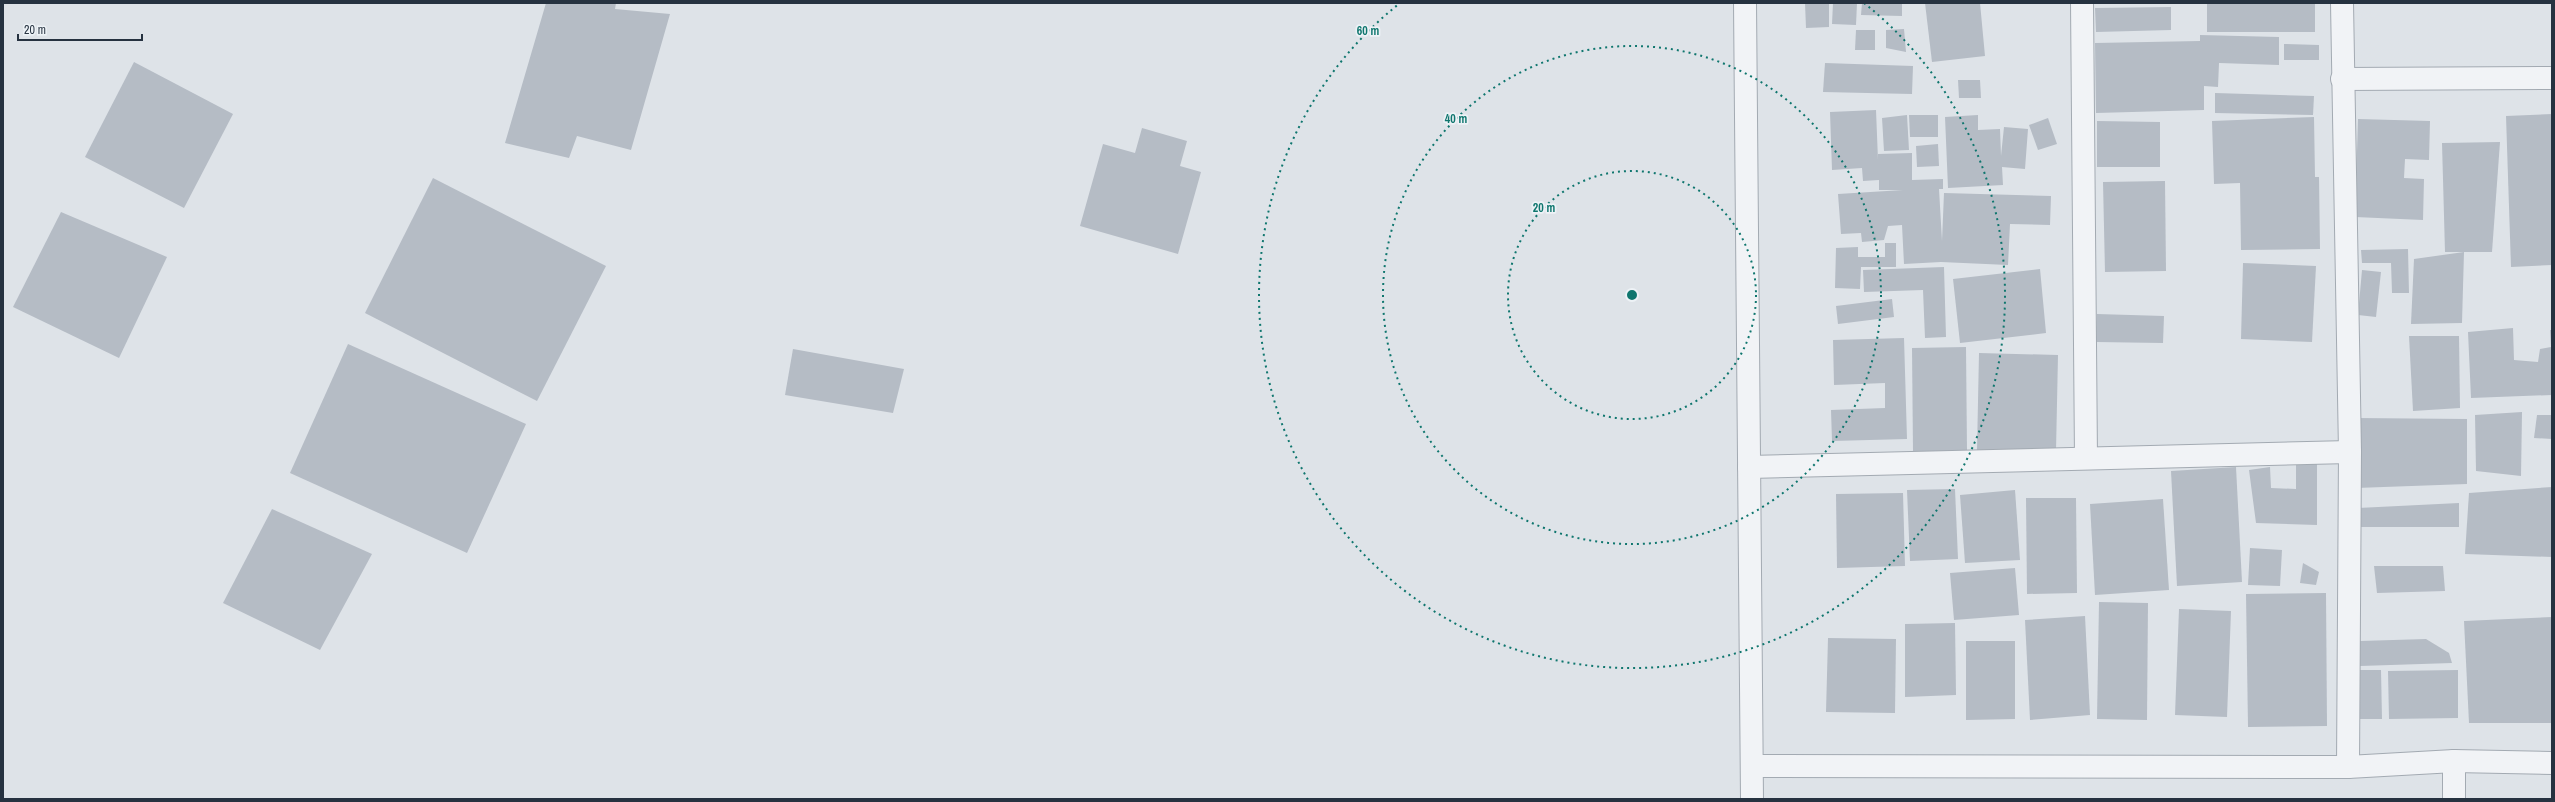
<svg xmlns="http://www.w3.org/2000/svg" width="2555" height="802" viewBox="0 0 2555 802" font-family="'Archivo Narrow',sans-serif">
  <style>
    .building { fill: #b5bcc5 }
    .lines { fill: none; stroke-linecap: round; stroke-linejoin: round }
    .minor-casing { stroke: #a3aab2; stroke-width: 24 }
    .minor { stroke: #f1f3f6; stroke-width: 22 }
    .ring { fill: none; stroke: #0f766e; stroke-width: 2; stroke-dasharray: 2 4 }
    .centre { fill: #0f766e; stroke: #edf2f6; stroke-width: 2 }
    .ring-label { font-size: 12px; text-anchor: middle; font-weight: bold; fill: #0f766e; stroke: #edf2f6; stroke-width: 3.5; stroke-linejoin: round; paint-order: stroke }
  </style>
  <rect width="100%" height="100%" fill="#dee3e8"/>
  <!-- building -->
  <g class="building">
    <path d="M546,3h70l-1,6 55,5 -39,136 -54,-14 -8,22 -64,-15z"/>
    <path d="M1805,3h24v24l-23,1z"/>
    <path d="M1833,3h24l-1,22 -24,-1z"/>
    <path d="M1862,3h40v13l-41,-1z"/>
    <path d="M1925,3h55l5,53 -53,6z"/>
    <rect x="2207" y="3" width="108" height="29"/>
    <path d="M2171,7v23l-75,2 -1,-24z"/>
    <path d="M1904,29l2,23 -20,-4v-18z"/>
    <path d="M1856,30h19v20h-20z"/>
    <path d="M2200,35l79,2v28l-60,-2 -1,24 -14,-1v24l-108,3 -1,-70 105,-2z"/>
    <path d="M2284,44l35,1v15h-35z"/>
    <path d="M134,62l99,52 -49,94 -99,-51z"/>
    <path d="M1825,63l88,3 -1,28 -89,-2z"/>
    <path d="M1958,80h22l1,18h-22z"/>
    <path d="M2215,93l99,3 -1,19 -98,-2z"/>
    <path d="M1876,110l2,50v-6l34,-1v27l31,-1v10h-4l3,52 2,-48 107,3 -1,29 -40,-1 -2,41 -67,-3 -37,2 -2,-39 -14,1 -4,14 -22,2 -1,-9 -20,1 -3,-40 65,-4h-24v-10l-16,1 -1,-13 -30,2 -2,-58z"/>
    <path d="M2552,114v151l-41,2 -5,-151z"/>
    <path d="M1907,115l2,35 -25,1 -2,-33z"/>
    <path d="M1909,115h29v22h-28z"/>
    <path d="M1978,115v15l22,-1 1,27 3,-29 24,2 -3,40 -23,-2 1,18 -55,3 -3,-71z"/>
    <path d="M2314,117l1,60h4l1,72 -79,1 -1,-67 -26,1 -2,-63z"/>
    <path d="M2048,118l9,26 -19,6 -9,-25z"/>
    <path d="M2358,119l72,2 -1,39 -24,-1 -1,19 20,1 -1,41 -68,-3z"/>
    <path d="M2097,121l63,1v45h-63z"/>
    <path d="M1142,128l45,13 -7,25 21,6 -23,82 -98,-28 23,-82 32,9z"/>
    <path d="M2500,142l-8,110h-47l-3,-109z"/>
    <path d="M1938,144l1,22 -22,1 -1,-21z"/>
    <path d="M433,178l173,88 -69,135 -172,-88z"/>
    <path d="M2165,181l1,90 -61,1 -2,-90z"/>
    <path d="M61,212l106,45 -48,101 -106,-51z"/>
    <path d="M1885,243h11v24h-35l-1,22 -25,-1 1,-40 22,-1v10h27z"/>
    <path d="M2408,249l1,44h-17l-1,-30h-29l-1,-13z"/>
    <path d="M2464,252l-2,71 -51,1 3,-65z"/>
    <path d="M2243,263l73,3 -4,76 -71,-3z"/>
    <path d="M1944,267l2,70 -21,1 -2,-48 -59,2 -1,-22z"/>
    <path d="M2040,269l6,64 -86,10 -7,-64z"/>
    <path d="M2362,270l19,2 -5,45 -18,-2z"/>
    <path d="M1892,299l2,18 -56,7 -2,-18z"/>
    <path d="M2097,314l67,2 -1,27 -67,-1z"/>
    <path d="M2513,328l1,32 24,2 2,-13 11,-2 -1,-17h2v65l-81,3 -3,-66z"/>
    <path d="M2409,336h50l1,72 -47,3z"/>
    <path d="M1904,338l3,101 -75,2 -1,-31 54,-2v-25l-51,2 -1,-45z"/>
    <path d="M348,344l178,80 -59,129 -177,-80z"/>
    <path d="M1966,347l1,104 -54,1 -1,-104z"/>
    <path d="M793,349l111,20 -11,44 -108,-18z"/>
    <path d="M1979,353l79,2 -2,96 -79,-1z"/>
    <path d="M2522,412l-1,64 -45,-5 -1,-56z"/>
    <path d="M2537,415h15v24l-18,-1z"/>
    <path d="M2356,418l111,1v65l-111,4z"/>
    <path d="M2296,463l21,1v61l-61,-2 -7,-53 21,-3 1,21 25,1z"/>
    <path d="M2236,467l6,115 -65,4 -6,-115z"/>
    <path d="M2552,487v70l-87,-3 4,-61z"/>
    <path d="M1955,489l3,70 -48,2 -3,-71z"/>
    <path d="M2015,490l5,70 -55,3 -5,-68z"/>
    <path d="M1903,493l2,73 -68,2 -1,-74z"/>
    <path d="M2026,498h50l1,95 -50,1z"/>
    <path d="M2163,499l6,91 -74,5 -5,-91z"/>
    <path d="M2459,503v24h-98l-3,-19z"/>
    <path d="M272,509l100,45 -52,96 -97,-47z"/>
    <path d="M2250,548l32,2 -2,36 -32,-1z"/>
    <path d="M2303,563l16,9 -3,13 -16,-2z"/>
    <path d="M2374,566h69l2,25 -68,2z"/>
    <path d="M2015,568l4,47 -65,5 -4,-47z"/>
    <path d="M2326,593l1,133 -79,1 -2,-133z"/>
    <path d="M2099,602l49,1 -1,117 -50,-1z"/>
    <path d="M2179,609l52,2 -4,106 -52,-2z"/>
    <path d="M2085,616l5,99 -60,5 -5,-100z"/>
    <path d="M2552,617v106h-83l-5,-102z"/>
    <path d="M1955,623l1,72 -51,2v-73z"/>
    <path d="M1828,638l68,1 -1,74 -69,-1z"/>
    <path d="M2426,639l23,14 3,10 -92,3v-25z"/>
    <path d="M1966,641h49v78l-49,1z"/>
    <path d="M2357,670h24l1,49h-24z"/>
    <path d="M2458,670v48l-69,1 -1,-48z"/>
  </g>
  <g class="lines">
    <defs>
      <g id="minor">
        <path d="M1745,3l7,796"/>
        <path d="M2082,3l4,455"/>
        <path d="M2342,3l8,449 -2,315"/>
        <path d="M2342,79l210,-1"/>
        <path d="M1749,467l601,-15"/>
        <path d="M1752,766l596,1 106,-6 98,2"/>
        <path d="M2454,799v-38"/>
      </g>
    </defs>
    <!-- minor casing -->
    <use href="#minor" class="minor-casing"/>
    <!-- minor -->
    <use href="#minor" class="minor"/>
  </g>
  <!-- distance rings -->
  <g class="ring">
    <circle cx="1632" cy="295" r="124"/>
    <circle cx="1632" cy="295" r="249"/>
    <path d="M1864 3A373 373 0 1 1 1400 3"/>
  </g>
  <circle cx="1632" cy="295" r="6" class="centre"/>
  <g class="ring-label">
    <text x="1368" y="35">60 m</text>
    <text x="1456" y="123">40 m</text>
    <text x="1544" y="212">20 m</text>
  </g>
  <!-- border -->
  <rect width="2555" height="802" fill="none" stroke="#263240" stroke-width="8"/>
  <!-- scale -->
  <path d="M18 34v6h124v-6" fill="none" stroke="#263240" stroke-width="2"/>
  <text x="24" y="34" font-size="12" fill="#263240" stroke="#edf2f6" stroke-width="3" paint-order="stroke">20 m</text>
</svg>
